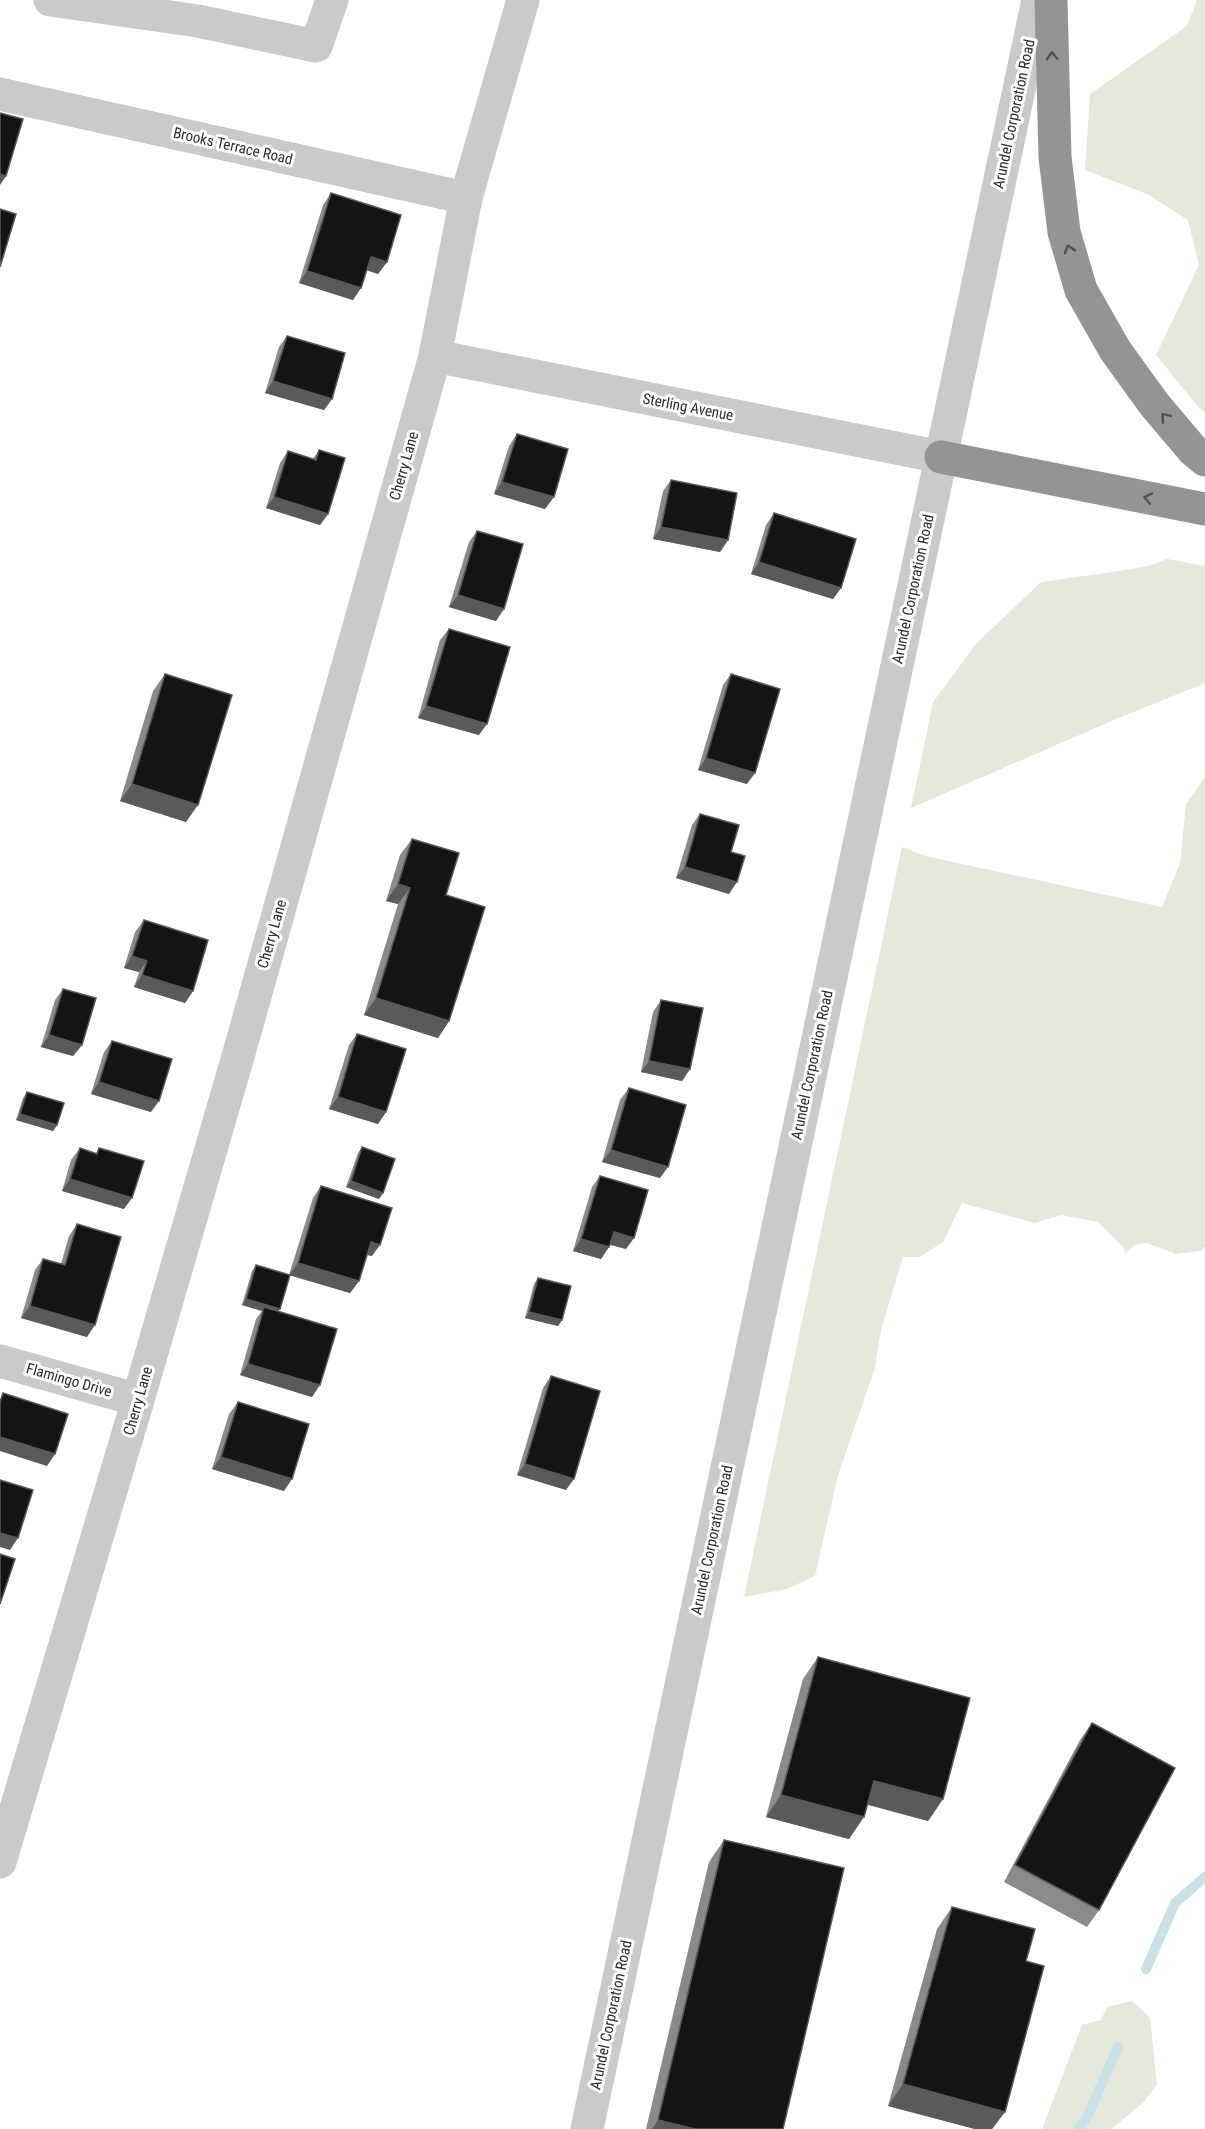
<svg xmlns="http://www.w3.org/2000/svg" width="1205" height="2129" viewBox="0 0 1205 2129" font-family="'Roboto Condensed',sans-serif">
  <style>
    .green { fill: #e5e9dc }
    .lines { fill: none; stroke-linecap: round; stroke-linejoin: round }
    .stream { stroke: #cae0e7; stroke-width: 10 }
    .minor { stroke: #cacaca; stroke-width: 33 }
    .highway { stroke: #949494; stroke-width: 33 }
    .wall { fill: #8a8a8a }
    .shaded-wall { fill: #5a5a5a }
    .building { fill: #141414; stroke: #5a5a5a; stroke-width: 1.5 }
    .oneway { stroke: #515151 }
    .labels { text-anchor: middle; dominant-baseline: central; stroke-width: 6; stroke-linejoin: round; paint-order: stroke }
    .street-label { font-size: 15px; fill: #2d2d2d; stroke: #fff }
  </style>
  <rect width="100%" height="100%" fill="#fff"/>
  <!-- green -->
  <g class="green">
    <path d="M1197,0h8v412l-6,-4 -43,-53 43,-90 -11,-45 -39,-25 -64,-25 5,-76 97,-68z"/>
    <path d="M1167,559l38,7v117l-91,37 -203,88 22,-106 43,-58 65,-62 79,-11 32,-6z"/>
    <path d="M1205,777v470l-4,4 -25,3 -29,-11 -13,2 -9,9 -1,-6 -26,-26 -37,-7 -26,8 -73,-20 -19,39 -23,15h-17l-22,73 -6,38 -37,107 -23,101 -28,13 -43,8 158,-750 23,9 237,51 18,-44 6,-59z"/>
    <path d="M1132,2001l18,17 7,66 -14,19 -32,26h-69l40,-104 19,-5 6,-13z"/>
  </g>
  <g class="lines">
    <!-- stream -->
    <g class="stream">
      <path d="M1146,1969l29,-66 30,-26"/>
      <path d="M1079,2129l8,-12 31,-70"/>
    </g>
    <!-- minor -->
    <g class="minor">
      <path d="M50,0l148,21 118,25 16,-46"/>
      <path d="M0,94l466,104"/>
      <path d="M435,356l506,101"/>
      <path d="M0,1361l138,39"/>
      <path d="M0,1862l138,-462 101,-347 196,-697 31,-158 57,-198"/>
      <path d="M587,2129l451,-2129"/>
    </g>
    <!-- highway -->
    <g class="highway">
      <path d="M1051,0l4,157 9,75 17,58 34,60 39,54 39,46 12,10"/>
      <path d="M941,457l264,52"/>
    </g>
  </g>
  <!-- wall -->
  <g class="wall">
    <path d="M331,193l56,69 -9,12 -11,-4 -14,30 -54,-17 24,-78z"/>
    <path d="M287,336l45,63 -8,11 -59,-17 14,-46z"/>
    <path d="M517,434l28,75 -51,-15 15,-48z"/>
    <path d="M319,450l9,64 -8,11 -54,-17 14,-45 8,-12 25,8z"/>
    <path d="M671,480l57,60 -8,12 -67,-13 10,-48z"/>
    <path d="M774,513l67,75 -8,11 -82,-25 15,-49z"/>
    <path d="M477,531l19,90 -47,-14 20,-65z"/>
    <path d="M449,629l30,106 -61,-17 22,-78z"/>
    <path d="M165,674l21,148 -66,-21 33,-110z"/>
    <path d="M731,674l16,110 -49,-14 25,-85z"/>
    <path d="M700,814l31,38 -2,42 -53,-16 16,-53z"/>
    <path d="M412,839l34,56 3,126 -11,17 -74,-23 34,-111 -12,-3 14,-46z"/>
    <path d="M144,920l49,71 -8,12 -51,-16 5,-15 -15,-4 11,-36z"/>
    <path d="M63,989l19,56 -9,11 -32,-9 14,-47z"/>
    <path d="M661,1000l29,69 -8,12 -41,-9 12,-60z"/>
    <path d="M357,1034l29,78 -8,12 -49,-15 20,-64z"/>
    <path d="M112,1041l39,71 -60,-18 13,-42z"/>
    <path d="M629,1088l31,90 -58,-16 18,-62z"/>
    <path d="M27,1092l30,33 -4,6 -37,-11 7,-22z"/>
    <path d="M362,1147l21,46 -4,6 -33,-12 12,-34z"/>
    <path d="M80,1148l16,5 3,-5 25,61 -62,-18 9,-31z"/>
    <path d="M600,1176l26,73 -16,-4 -9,14 -28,-8 19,-64z"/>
    <path d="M321,1186l51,70 -5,-1 -8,26 -9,12 -61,-18 24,-77z"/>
    <path d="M77,1224l10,113 -66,-19 14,-48 8,-11 18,5 8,-28z"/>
    <path d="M256,1265l22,46 34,86 -72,-22 16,-56 6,-8 -20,-6 10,-34z"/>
    <path d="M538,1278l24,42 -4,6 -33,-8 9,-34z"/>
    <path d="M551,1376l15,114 -49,-15 26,-87z"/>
    <path d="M238,1402l46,89 -72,-22 17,-55z"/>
    <path d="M818,1657l125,142 -15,22 -60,-16 -19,34 -83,-22 37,-138z"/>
    <path d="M1092,1723l7,187 -12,17 -83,-45 76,-142z"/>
    <path d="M724,1840l59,289h-137l63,-267z"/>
    <path d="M952,1907l74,54 -21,151 -13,17h-17l-87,-23 49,-177z"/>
  </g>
  <!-- shaded-wall -->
  <g class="shaded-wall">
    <path d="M0,174l6,2 -6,9z"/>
    <path d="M371,257l16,5 -9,12 -15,-5z"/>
    <path d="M307,271l54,17 -8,12 -54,-17z"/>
    <path d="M273,381l59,18 -8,11 -59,-17z"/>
    <path d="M502,482l52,15 -9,12 -51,-15z"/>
    <path d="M274,497l54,17 -8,11 -54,-17z"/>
    <path d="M661,527l67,13 -8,12 -67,-13z"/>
    <path d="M759,562l82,26 -8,11 -82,-25z"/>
    <path d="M458,595l46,14 -8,12 -47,-14z"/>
    <path d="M426,706l61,18 -8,11 -61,-17z"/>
    <path d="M706,758l49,15 -8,11 -49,-14z"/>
    <path d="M132,784l66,21 -12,17 -66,-21z"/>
    <path d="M685,867l52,15 -8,12 -53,-16z"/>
    <path d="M398,884l12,4 -12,16 -12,-3z"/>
    <path d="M132,956l15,5 -8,11 -15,-4z"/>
    <path d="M142,975l51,16 -8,12 -51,-16z"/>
    <path d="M376,998l73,23 -11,17 -74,-23z"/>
    <path d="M49,1035l33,10 -9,11 -32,-9z"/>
    <path d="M649,1061l41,8 -8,12 -41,-9z"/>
    <path d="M99,1082l60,19 -8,11 -60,-18z"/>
    <path d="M338,1097l48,15 -8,12 -49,-15z"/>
    <path d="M20,1114l37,11 -4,6 -37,-11z"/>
    <path d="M611,1150l57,17 -8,11 -58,-16z"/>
    <path d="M70,1179l62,19 -8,11 -62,-18z"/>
    <path d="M351,1181l32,12 -4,6 -33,-12z"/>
    <path d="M614,1232l20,6 -8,11 -21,-6z"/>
    <path d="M581,1239l28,8 -8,12 -28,-8z"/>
    <path d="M371,1242l9,3 -8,11 -9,-2z"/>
    <path d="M298,1263l61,18 -9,12 -61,-18z"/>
    <path d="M246,1299l34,10 -4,6 -12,-8 -2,4 -20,-6z"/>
    <path d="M30,1306l65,19 -8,12 -66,-19z"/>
    <path d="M529,1312l33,8 -4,6 -33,-8z"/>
    <path d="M248,1364l72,21 -8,12 -72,-22z"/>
    <path d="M0,1437l55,17 -8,12 -47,-15z"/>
    <path d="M221,1457l71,22 -8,12 -72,-22z"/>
    <path d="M525,1464l49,15 -8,11 -49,-15z"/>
    <path d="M0,1533l18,5 -8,12 -10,-3z"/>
    <path d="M874,1781l69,18 -15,22 -69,-19z"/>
    <path d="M781,1795l83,22 -15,22 -83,-22z"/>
    <path d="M903,2084l102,28 -13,17h-17l-87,-23z"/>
    <path d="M658,2120l37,9h-43z"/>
  </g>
  <!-- building -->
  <g class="building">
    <path d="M0,113l23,6 -17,57 -6,-2z"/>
    <path d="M331,193l70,22 -14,47 -16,-5 -10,31 -54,-17z"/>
    <path d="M0,209l16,5 -16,53z"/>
    <path d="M287,336l58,17 -13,46 -59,-18z"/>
    <path d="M517,434l51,15 -14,48 -52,-15z"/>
    <path d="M319,450l26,8 -17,56 -54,-17 14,-46 28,9z"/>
    <path d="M671,480l66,13 -9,47 -67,-13z"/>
    <path d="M774,513l82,26 -15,49 -82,-26z"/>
    <path d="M477,531l46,13 -19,65 -46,-14z"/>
    <path d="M449,629l61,18 -23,77 -61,-18z"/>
    <path d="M165,674l67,21 -34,110 -66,-21z"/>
    <path d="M731,674l49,15 -25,84 -49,-15z"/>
    <path d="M700,814l39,11 -8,27 14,4 -8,26 -52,-15z"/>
    <path d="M412,839l47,14 -13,42 39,12 -36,114 -73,-23 34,-110 -12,-4z"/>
    <path d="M144,920l64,20 -15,51 -51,-16 5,-14 -15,-5z"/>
    <path d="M63,989l33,9 -14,47 -33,-10z"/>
    <path d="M661,1000l42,8 -13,61 -41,-8z"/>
    <path d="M357,1034l49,15 -20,63 -48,-15z"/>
    <path d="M112,1041l60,18 -13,42 -60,-19z"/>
    <path d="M629,1088l57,17 -18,62 -57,-17z"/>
    <path d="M27,1092l37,11 -7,22 -37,-11z"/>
    <path d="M362,1147l33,12 -12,34 -32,-12z"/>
    <path d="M80,1148l17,6 2,-6 45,13 -12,37 -62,-19z"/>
    <path d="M600,1176l48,14 -14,48 -20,-6 -5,15 -28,-8z"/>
    <path d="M321,1186l71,22 -12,37 -9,-3 -12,39 -61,-18z"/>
    <path d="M77,1224l44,13 -26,88 -65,-19 13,-47 22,6z"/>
    <path d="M256,1265l34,10 -10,34 -34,-10z"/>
    <path d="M538,1278l33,8 -9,34 -33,-8z"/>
    <path d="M264,1307l73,22 -17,56 -72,-21z"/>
    <path d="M551,1376l49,15 -26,88 -49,-15z"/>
    <path d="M3,1393l65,21 -13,40 -55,-17v-35z"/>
    <path d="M238,1402l71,22 -17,55 -71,-22z"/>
    <path d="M0,1480l33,10 -15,48 -18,-5z"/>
    <path d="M0,1554l15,5 -15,45z"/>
    <path d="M818,1657l152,41 -27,101 -69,-18 -10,36 -83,-22z"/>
    <path d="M1092,1723l83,45 -76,142 -84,-45z"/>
    <path d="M724,1840l120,28 -61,261h-88l-37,-9z"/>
    <path d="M952,1907l83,22 -9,32 18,5 -39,146 -102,-28z"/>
  </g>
  <!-- one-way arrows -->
  <defs><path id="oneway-chevron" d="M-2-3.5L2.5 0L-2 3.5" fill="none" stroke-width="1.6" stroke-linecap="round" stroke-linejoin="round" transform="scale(1.5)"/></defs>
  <g class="oneway">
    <use href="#oneway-chevron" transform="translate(1052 56) rotate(-92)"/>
    <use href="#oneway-chevron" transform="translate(1069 249) rotate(-107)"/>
    <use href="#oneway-chevron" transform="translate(1165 417) rotate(-130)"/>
    <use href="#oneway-chevron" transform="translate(1148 498) rotate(-169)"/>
  </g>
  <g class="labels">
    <!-- street labels -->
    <g class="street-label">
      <text transform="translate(1014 114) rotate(-78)">Arundel Corporation Road</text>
      <text transform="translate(233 146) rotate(13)">Brooks Terrace Road</text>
      <text transform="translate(688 407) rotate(11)">Sterling Avenue</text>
      <text transform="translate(404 466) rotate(-74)">Cherry Lane</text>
      <text transform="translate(913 589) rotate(-78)">Arundel Corporation Road</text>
      <text transform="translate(272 934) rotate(-74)">Cherry Lane</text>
      <text transform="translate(812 1065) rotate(-78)">Arundel Corporation Road</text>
      <text transform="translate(69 1380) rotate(16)">Flamingo Drive</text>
      <text transform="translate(138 1401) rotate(-74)">Cherry Lane</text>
      <text transform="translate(712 1540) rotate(-78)">Arundel Corporation Road</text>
      <text transform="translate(611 2015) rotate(-78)">Arundel Corporation Road</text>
    </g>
  </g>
</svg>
